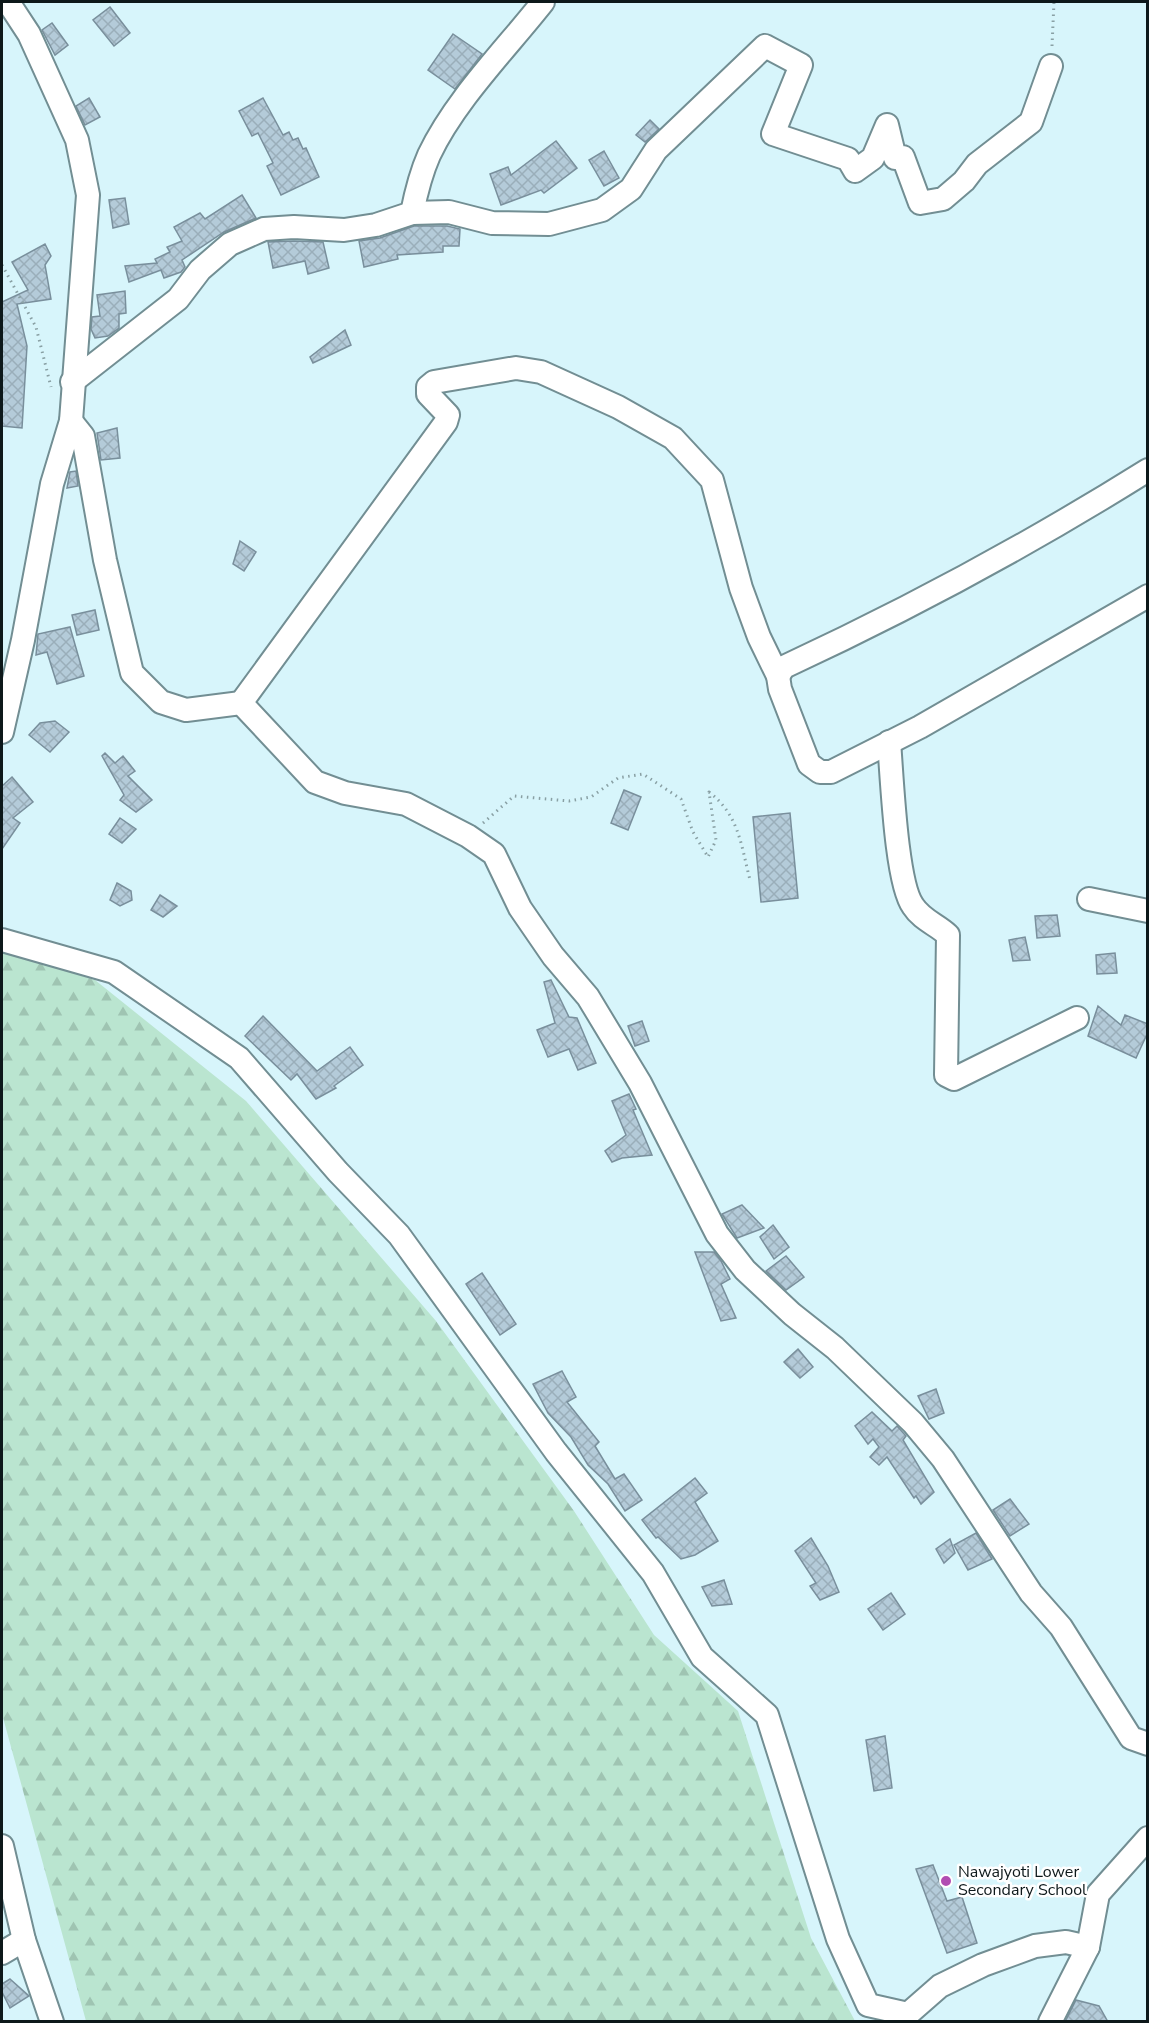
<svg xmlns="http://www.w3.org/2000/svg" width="1149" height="2023" viewBox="0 0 1149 2023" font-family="'Nunito Sans',sans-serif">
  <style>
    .forest { fill: url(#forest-firs) }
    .building { fill: url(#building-cross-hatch); stroke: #798f9c; stroke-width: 1.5 }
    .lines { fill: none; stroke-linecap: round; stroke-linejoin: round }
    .minor-casing { stroke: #728e93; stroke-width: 26 }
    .path { stroke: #89a0a4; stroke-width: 3; stroke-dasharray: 1.5 4.5; stroke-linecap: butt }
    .minor { stroke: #fff; stroke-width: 22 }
    .poi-dot { fill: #b14db2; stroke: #fff; stroke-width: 2 }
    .labels { text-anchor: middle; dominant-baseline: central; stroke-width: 5; stroke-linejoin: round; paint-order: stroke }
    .poi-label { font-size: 16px; fill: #0d181a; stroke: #fff; text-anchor: start }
  </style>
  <defs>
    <pattern id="forest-firs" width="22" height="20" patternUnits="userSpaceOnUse" patternTransform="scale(1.5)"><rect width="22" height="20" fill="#bae5d0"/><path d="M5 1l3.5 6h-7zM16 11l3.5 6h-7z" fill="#9fc4b2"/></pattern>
    <pattern id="building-cross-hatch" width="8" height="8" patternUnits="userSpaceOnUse" patternTransform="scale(1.5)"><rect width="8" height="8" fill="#b4cbd9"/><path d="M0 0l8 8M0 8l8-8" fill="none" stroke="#9aaeba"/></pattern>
  </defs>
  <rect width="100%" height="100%" fill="#d7f5fb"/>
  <!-- forest -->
  <path class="forest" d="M2,950l93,30 151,121 190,220 138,190 80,124 84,76 73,227 44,83h-769l-84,-307z"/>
  <!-- building -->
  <g class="building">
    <path d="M110,7l20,26 -16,13 -21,-26z"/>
    <path d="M52,23l16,22 -13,10 -13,-25z"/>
    <path d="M453,34l29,20 -27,35 -27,-19z"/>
    <path d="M89,98l11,19 -15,8 -9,-19z"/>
    <path d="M263,98l20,37 6,-3 4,8 5,-2 5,11 3,-1 13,29 -38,18 -14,-29 6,-3 -15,-30 -6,3 -13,-25z"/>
    <path d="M650,120l9,9 -14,13 -9,-7z"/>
    <path d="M556,141l21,27 -33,25 -3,-3 -40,15 -11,-31 18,-7 3,8z"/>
    <path d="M604,151l15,27 -15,8 -15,-26z"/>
    <path d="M242,195l14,23 -32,14 -42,28 3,7 -4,5 -17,6 -3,-8 -32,12 -4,-16 32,-3 -2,-4 15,-7 -3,-5 15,-6 -8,-14 26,-14 5,6z"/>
    <path d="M125,198l4,26 -16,4 -4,-28z"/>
    <path d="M414,226h33l13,3 -1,17h-16v6l-46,3 1,4 -34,8 -5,-26 21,-3z"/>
    <path d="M294,241l29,1 6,26 -21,6 -3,-13 -32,7 -5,-26z"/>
    <path d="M45,244l6,12 -6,9 6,34 -34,5 10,42 -5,82 -20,-2v-124l26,-12 -16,-28z"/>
    <path d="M125,291l1,22 -7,1v14l-11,8 -13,2 -4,-9 1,-12 8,-1 -3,-21z"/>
    <path d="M345,330l6,15 -38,18 -3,-6z"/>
    <path d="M117,428l3,30 -19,2 -4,-27z"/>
    <path d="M76,471l2,15 -11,2 3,-16z"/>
    <path d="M240,541l16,11 -12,19 -11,-7z"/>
    <path d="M95,610l4,20 -22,5 -5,-20z"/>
    <path d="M70,627l14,49 -27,8 -10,-32 -11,3 2,-21z"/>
    <path d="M55,721l14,11 -19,20 -21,-17 11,-12z"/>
    <path d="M105,753l10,10 8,-7 12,15 -7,5 24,24 -16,12 -16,-12 4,-5 -22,-39z"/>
    <path d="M12,777l21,25 -20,16 7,5 -18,26v-63z"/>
    <path d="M624,790l17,7 -13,33 -17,-7z"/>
    <path d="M790,813l8,85 -37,4 -8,-85z"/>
    <path d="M120,818l16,11 -14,14 -13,-9z"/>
    <path d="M117,883l14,8 1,9 -12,6 -10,-6z"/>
    <path d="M160,895l17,11 -14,11 -12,-7z"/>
    <path d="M1057,915l3,21 -23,2 -2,-22z"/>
    <path d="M1025,937l5,23 -17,1 -4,-21z"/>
    <path d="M1115,953l2,20 -20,1 -1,-19z"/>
    <path d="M551,980l18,37 8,1 19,45 -18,7 -9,-21 -21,8 -11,-27 18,-7 -11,-41z"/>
    <path d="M1098,1006l23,19 4,-10 23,9v8l-12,26 -48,-22z"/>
    <path d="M263,1016l54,55 33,-24 13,18 -29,21 2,2 -20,11 -19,-25 -6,6 -46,-44z"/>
    <path d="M642,1021l7,20 -14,5 -7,-20z"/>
    <path d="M629,1094l7,15 -3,1 19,45 -30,3 -10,4 -7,-11 21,-16 -14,-34z"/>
    <path d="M742,1205l22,23 -27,10 -15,-24z"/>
    <path d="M773,1225l16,22 -15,12 -14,-22z"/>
    <path d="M695,1252h19l7,9 9,18 -9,5 15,34 -15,3z"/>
    <path d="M786,1256l18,21 -18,13 -20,-19z"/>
    <path d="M482,1273l34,51 -16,11 -34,-51z"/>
    <path d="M798,1349l15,18 -13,11 -16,-16z"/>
    <path d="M562,1371l14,26 -9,5 32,40 -4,4 20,33 9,-5 18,26 -17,11 -17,-27 -20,-19 -17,-28 -23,-24 -15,-29z"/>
    <path d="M936,1389l8,24 -15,6 -11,-23z"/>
    <path d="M872,1412l20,19 5,-5 9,10 -3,4 31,52 -13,12 -5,-8 -2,2 -27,-41 -8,8 -9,-8 9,-10 -6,-8 -5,5 -13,-18z"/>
    <path d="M695,1478l12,15 -12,9 23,39 -23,14 -14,4 -23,-22 -2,1 -14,-18z"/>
    <path d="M1010,1499l19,25 -19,12 -17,-26z"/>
    <path d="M976,1533l16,26 -24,11 -14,-25z"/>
    <path d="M811,1538l17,28 11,26 -19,8 -10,-14 6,-3 -21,-32z"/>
    <path d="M950,1539l5,14 -11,10 -8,-14z"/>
    <path d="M724,1580l8,24 -20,2 -10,-19z"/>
    <path d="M891,1593l14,21 -22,16 -15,-21z"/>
    <path d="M885,1736l7,52 -18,3 -8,-51z"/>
    <path d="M933,1865l14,36 15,-4 15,46 -30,10 -31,-84z"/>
    <path d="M10,1979l19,17 -19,12 -8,-16v-8z"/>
    <path d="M1076,2000l23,6 9,16h-43z"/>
  </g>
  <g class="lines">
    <defs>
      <g id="minor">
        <path d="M412,213l37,-1 43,11 57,1 53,-14 29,-21 25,-39 109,-104 36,19 -28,69 75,25 7,12 18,-13 14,-33 8,33 8,-1 17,46 23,-4 21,-18 13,-17 54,-42 20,-56"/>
        <path d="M72,382l106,-83 22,-29 30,-26 34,-15 30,-2 50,3 32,-5 36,-12c4,-20 9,-40 17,-58 26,-55 77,-106 114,-153"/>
        <path d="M71,421l12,15 22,124 27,113 29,29 25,8 55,-7 74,79 30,11 61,11 62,32 26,18 26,54 33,48 35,41 52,86 77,151 28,36 47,44 43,34 78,75 30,36 88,134 30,34 70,111 17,6"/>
        <path d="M778,676l6,-9c123,-57 249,-125 364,-197"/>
        <path d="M241,703l205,-281 2,-7 -20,-21v-7l6,-5 82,-14 25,4 77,35 55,31 39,42 29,108 18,49 19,39 2,13 29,75 11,8h11l89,-45 228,-131"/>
        <path d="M2,732l21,-92 29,-156 19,-63 17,-226 -11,-55 -48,-106 -21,-32"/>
        <path d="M889,742c3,34 7,141 24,164 9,14 23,18 35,29l-2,140 8,4 123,-61"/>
        <path d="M1089,899l59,12"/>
        <path d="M2,940l112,32 125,86 99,114 61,63 157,217 97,121 49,84 65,58 71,224 30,66 40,9 32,-28 43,-21 52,-19 31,-4 22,5"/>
        <path d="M2,1846l22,94 28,82"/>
        <path d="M2,1953l22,-13"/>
        <path d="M1050,2022l38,-75 10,-53 50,-56"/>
      </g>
    </defs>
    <!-- minor casing -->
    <use href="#minor" class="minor-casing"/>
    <!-- path -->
    <g class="path">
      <path d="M1052,46l2,-44"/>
      <path d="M2,265l34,62 15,60"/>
      <path d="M483,823l31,-27 55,5 22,-4 27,-19 25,-4 38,25 12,33 15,25 8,-17 -7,-48c30,23 32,53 41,88"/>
    </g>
    <!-- minor -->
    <use href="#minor" class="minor"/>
  </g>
  <!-- markers -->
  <circle class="poi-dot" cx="946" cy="1881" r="6"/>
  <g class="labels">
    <!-- poi labels -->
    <g class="poi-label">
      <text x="958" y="1872">Nawajyoti Lower<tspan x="958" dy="18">Secondary School</tspan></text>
    </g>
  </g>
  <!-- border -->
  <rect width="1149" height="2023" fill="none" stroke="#0d181a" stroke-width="6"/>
</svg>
